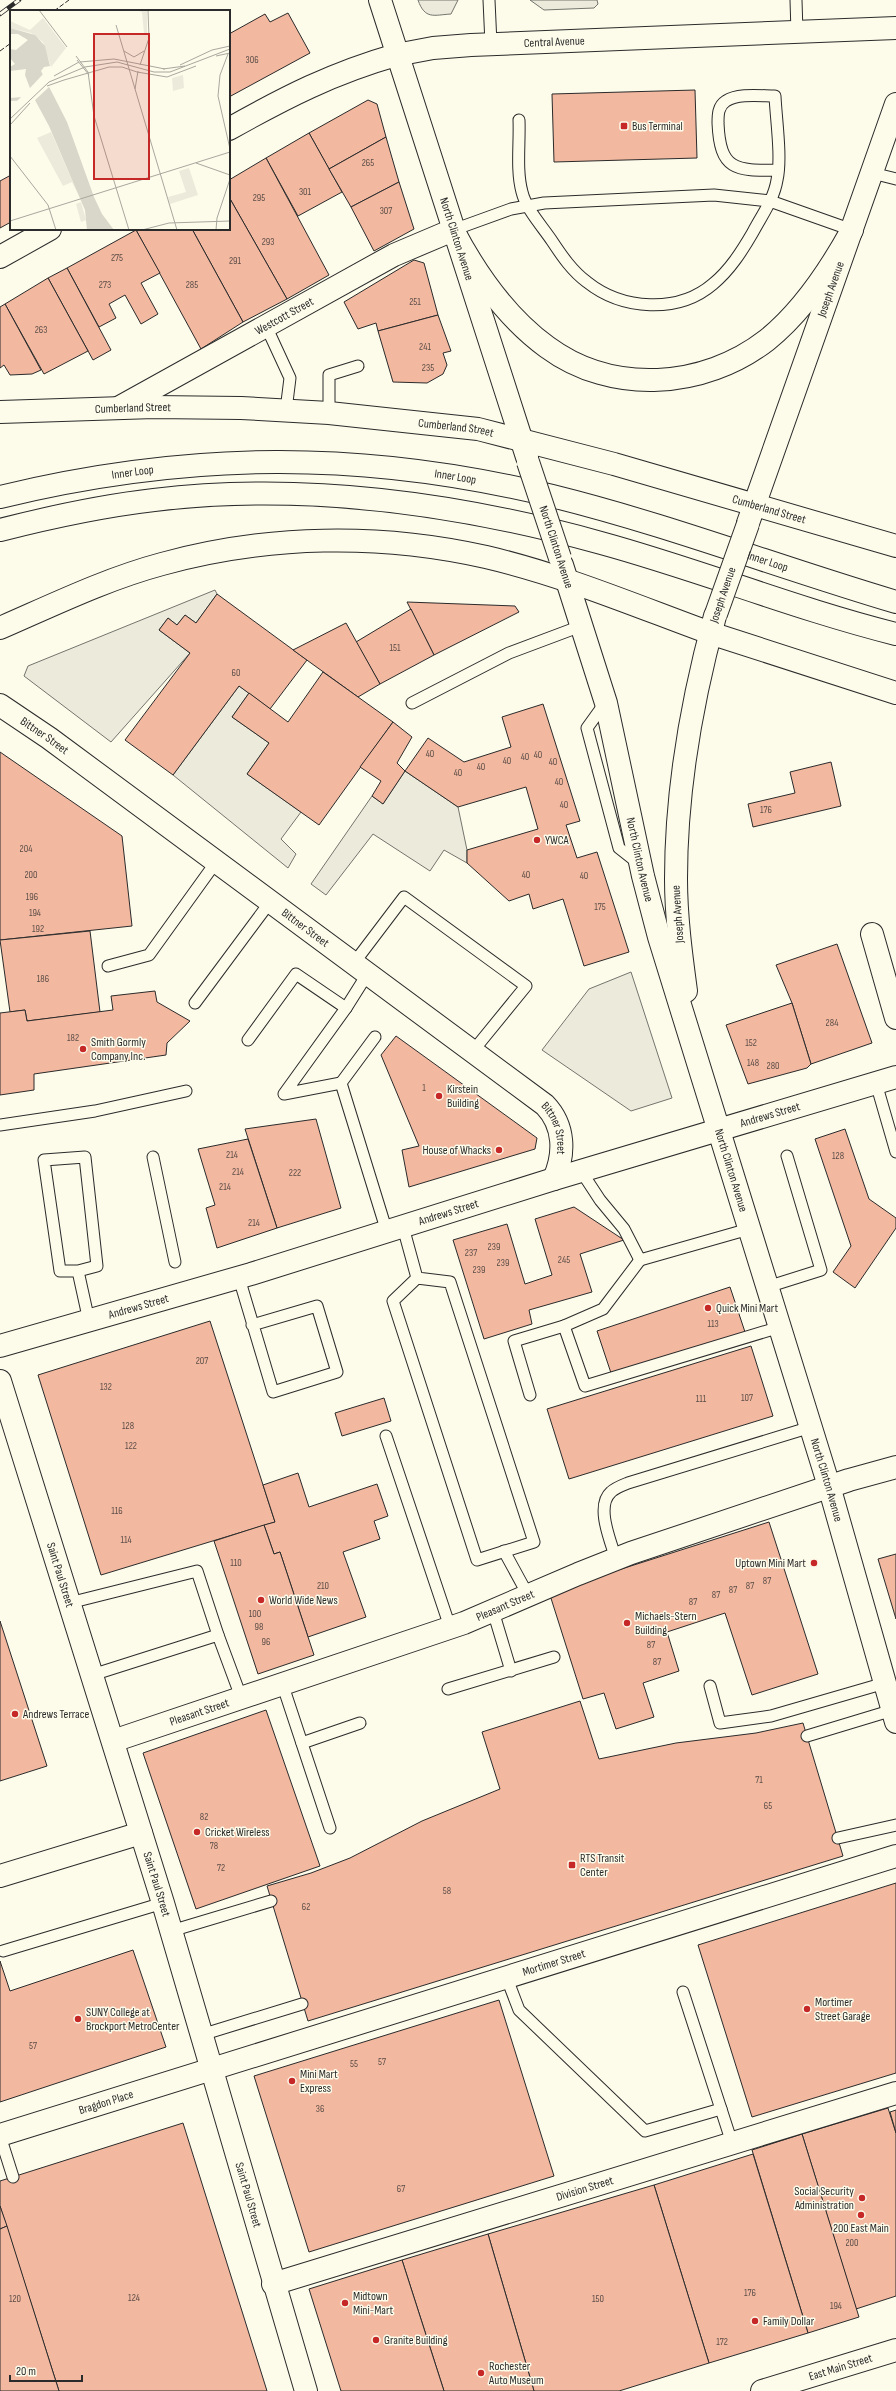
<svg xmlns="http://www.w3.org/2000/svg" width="896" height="2391" viewBox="0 0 896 2391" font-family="'Sofia Sans Condensed',sans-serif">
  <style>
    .green { fill: #ecebdb; stroke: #74746e }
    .building { fill: #f2b8a0; stroke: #2b2b2b }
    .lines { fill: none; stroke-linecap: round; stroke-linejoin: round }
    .lane-casing { stroke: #2b2b2b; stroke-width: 13 }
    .street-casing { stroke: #2b2b2b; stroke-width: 24 }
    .secondary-casing { stroke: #2b2b2b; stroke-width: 24 }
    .primary-casing { stroke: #2b2b2b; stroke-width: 24 }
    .highway-casing { stroke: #2b2b2b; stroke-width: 24 }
    .lane { stroke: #fdfbea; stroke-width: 11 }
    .street { stroke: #fdfbea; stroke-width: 22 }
    .secondary { stroke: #fdfbea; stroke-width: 22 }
    .primary { stroke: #fdfbea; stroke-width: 22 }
    .highway { stroke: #fdfbea; stroke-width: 22 }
    .rail-casing { stroke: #2b2b2b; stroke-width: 4.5 }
    .rail { stroke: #fdfbea; stroke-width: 3; stroke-dasharray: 9; stroke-linecap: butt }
    .secondary-bridge-casing { stroke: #2b2b2b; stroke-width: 24; stroke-linecap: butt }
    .secondary-bridge { stroke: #fdfbea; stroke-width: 22 }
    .fence { stroke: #2b2b2b; stroke-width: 1; stroke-dasharray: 5 2; stroke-linecap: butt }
    .poi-dot { fill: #c62828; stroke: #fdfbea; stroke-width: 1.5 }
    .labels { text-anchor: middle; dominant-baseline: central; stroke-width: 3; stroke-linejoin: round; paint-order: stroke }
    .number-label { font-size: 10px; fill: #5d4e48 }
    .street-label { font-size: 12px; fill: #2b2b2b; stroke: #fdfbea }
    .poi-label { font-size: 12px; fill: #2b2b2b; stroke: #fdfbea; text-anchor: start }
    .inset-road { fill: none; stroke: #a9a89e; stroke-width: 1 }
    .view { fill: #c62828; fill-opacity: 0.15; stroke: #c62828; stroke-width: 2 }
    .inset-edge { fill: none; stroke: #2b2b2b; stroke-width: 2 }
  </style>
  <rect width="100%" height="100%" fill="#fdfbea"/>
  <!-- green -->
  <g class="green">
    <path d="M418,0h40l-7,14c-17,1 -26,6 -33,-14z"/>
    <path d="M530,0h67l1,4 -4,4 -50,2z"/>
    <path d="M215,590l2,4 -21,29 -11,-8 -8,10 -9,-7 -9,12 31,23 -79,89 -87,-66 4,-10z"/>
    <path d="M239,686l10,7 -17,24 37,26 -22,31 54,38 -20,27 15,15 -8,14 -115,-93z"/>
    <path d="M405,771l53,36 9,43v13l-23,-13 -14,21 -57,-37 -47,61 -15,-11 61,-88 11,8z"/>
    <path d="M631,972l41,126 -41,13 -89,-61 47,-61z"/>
  </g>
  <!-- building -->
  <g class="building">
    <path d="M288,13l22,40 -81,44v-63l36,-20 5,8z"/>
    <path d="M695,90l2,68 -143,4 -2,-68z"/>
    <path d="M368,100l9,4 9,33 -57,32 -20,-36z"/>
    <path d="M309,133l33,59 -44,24 -32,-58z"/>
    <path d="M386,137l13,45 -48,25 -22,-38z"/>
    <path d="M266,158l63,117 -42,24 -58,-102v-17z"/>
    <path d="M11,175v47l-11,6v-47z"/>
    <path d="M399,182l15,47 -40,22 -23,-44z"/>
    <path d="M229,197l58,102 -44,23 -51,-93h37z"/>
    <path d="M138,229h54l51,93 -42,27 -65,-119z"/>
    <path d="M136,230l24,43 -19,10 17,31 -17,10 -16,-29 -16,9 7,14 -17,9 -32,-59z"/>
    <path d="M414,260l10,3 14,52 -60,16 -2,-8 -18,6 -14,-27z"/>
    <path d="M67,268l44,82 -18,10 -45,-82z"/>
    <path d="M48,278l40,73 -44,23 -39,-70z"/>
    <path d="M5,304l36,66 -9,4 -22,1 -6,-10 -4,3v-61z"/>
    <path d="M438,315l13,36 -8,2 4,12 -4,9 -16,9 -34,-1 -15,-51z"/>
    <path d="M217,594l90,66 -37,49 -31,-23 -66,89 -48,-35 65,-87 -31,-23 9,-12 9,7 8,-10 11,8z"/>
    <path d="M407,602l108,4 4,6 -85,43z"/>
    <path d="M411,609l23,46 -54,29 -24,-42z"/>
    <path d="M346,623l34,61 -22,13 -65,-47z"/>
    <path d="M323,672l70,50 -74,103 -72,-51 22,-31 -37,-26 17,-24 39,29z"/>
    <path d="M543,704l37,117 -14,4 11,33 20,-6 32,100 -45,14 -21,-67 -30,10 -4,-15 -20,7 -42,-38v-13l71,-21 -12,-42 -68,20 -53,-36 23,-33 36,24 47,-15 -9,-30z"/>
    <path d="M393,722l19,15 -15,26 8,8 -22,33 -11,-8 9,-15 -21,-14z"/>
    <path d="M0,752l122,84 10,90 -132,14z"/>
    <path d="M831,762l10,44 -88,21 -5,-23 47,-11 -5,-21z"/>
    <path d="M90,931l10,81 -73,9 -2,-11 -15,2 -10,-72z"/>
    <path d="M837,944l35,99 -61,21 -19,-61 -16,-38z"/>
    <path d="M155,991l2,11 33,19 -23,22 -1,12 -132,19v16l-34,5v-82l25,-3 2,11 86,-11 -2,-14z"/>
    <path d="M792,1003l19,61 -4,4 -59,16 -22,-59z"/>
    <path d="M396,1036l141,102 -2,11 -126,38 -7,-37 17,-4 -38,-91z"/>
    <path d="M316,1119l25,89 -64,20 -32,-99z"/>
    <path d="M845,1129l24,70 27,19v10l-41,60 -22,-16 18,-26 -36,-107z"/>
    <path d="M248,1139l29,89 -60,20 -11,-40 9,-3 -17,-56z"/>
    <path d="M574,1207l50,33 -44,14 12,38 -63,18 3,14 -48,15 -31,-99 54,-16 18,60 27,-9 -17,-56z"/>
    <path d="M730,1287l15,45 -133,44 -15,-45z"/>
    <path d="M210,1321l65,201 -174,53 -63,-200z"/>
    <path d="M751,1346l22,70 -204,63 -22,-70z"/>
    <path d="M384,1398l7,23 -49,15 -7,-23z"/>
    <path d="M298,1473l11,34 68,-23 11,32 -14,5 6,18 -37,13 23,65 -58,20 -28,-85 -6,2 -10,-29 11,-3 -12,-37z"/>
    <path d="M769,1522l49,152 -66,21 -27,-82 -58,19 12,39 -36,12 11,34 -38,12 -12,-36 -21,6 -34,-107z"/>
    <path d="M264,1525l10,29 6,-2 34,103 -56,19 -44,-133z"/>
    <path d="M896,1554v65l-18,-60z"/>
    <path d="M0,1621l47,145 -47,15z"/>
    <path d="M580,1701l19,58 77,-16 80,-10 47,-10 40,133 -535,165 -41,-135 44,-13 39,-15 72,-37 78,-32 -18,-57z"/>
    <path d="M266,1710l54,156 -124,43 -53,-156z"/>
    <path d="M896,1883v190l-144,44 -54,-172z"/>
    <path d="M133,1950l33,97 -166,55v-141l10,30z"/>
    <path d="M499,2000l55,176 -245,76 -55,-176z"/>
    <path d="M888,2108l8,25v163l-40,13 -54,-175z"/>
    <path d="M896,2110v23l-6,-21z"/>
    <path d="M183,2123l84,268h-208l-59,-185v-25z"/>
    <path d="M802,2134l57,183 -51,16 -56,-183z"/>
    <path d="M753,2154l55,179 -99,30 -55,-178z"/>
    <path d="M654,2185l55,178 -90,28h-85l-46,-157z"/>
    <path d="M0,2206l7,20 -7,3z"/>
    <path d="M7,2226l45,143 7,22h-59v-162z"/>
    <path d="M488,2234l46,157h-90l-42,-131z"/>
    <path d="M402,2260l42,131h-103l-32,-102z"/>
  </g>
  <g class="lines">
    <defs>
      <g id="lane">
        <path d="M489,0l2,44"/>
        <path d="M796,0l1,32"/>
        <path d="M519,120c1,23 -3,50 3,72 4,17 20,34 30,49 10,15 20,30 35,41 35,28 91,32 126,2 17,-14 29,-33 40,-52 9,-17 21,-33 24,-52 5,-22 -1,-61 -2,-84 -14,0 -37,-3 -49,5 -8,5 -8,14 -8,22 2,47 17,48 60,47"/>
        <path d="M872,173l24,6"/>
        <path d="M453,230l58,-21 33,-6 170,-8 56,6 82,29"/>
        <path d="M266,326l24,52 -4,32"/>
        <path d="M329,413v-38l29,-9"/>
        <path d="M412,703l97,-50 72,-27"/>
        <path d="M605,703l-18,25 32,120 19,15"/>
        <path d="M354,963l50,-66 122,89 -53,65"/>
        <path d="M108,966l41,-11 67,-93"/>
        <path d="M368,973l-22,35 -62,86 57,-11 46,149"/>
        <path d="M195,1003l75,-101"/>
        <path d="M248,1040l48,-66 50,34"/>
        <path d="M341,1083l34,-46"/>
        <path d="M876,1083l20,69"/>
        <path d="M0,1125l95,-14 91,-20"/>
        <path d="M153,1157l22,105"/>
        <path d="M581,1171l19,29 24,29 16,31 109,-31"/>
        <path d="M403,1227l14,51 33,4 84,260 -57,18 -84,-259 24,-23"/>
        <path d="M640,1260l-37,49 -39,17 21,60 195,-59"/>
        <path d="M78,1271h-18l-16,-111 41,-3 12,109 -19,5 11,50"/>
        <path d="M239,1278l34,114 64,-20 -20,-66 -65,19"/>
        <path d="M767,1287l54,-17 -34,-114"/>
        <path d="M530,1395l-16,-54 50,-15"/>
        <path d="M386,1436l64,191"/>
        <path d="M504,1551l24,44"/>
        <path d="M616,1559c-5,-17 -21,-53 -5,-67 4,-4 12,-7 17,-9l183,-56"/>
        <path d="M69,1603l128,-32 21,64"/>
        <path d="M493,1611l18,60"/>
        <path d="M92,1675l126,-40 23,62"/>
        <path d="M282,1683l48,145"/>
        <path d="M710,1686l10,37 51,-7 114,-33"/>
        <path d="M448,1689l106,-32"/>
        <path d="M807,1736l86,-26"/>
        <path d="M302,1743l58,-20"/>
        <path d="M838,1838l58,-13"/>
        <path d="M171,1931l100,-30"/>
        <path d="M3,1951l160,-48"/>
        <path d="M506,1976l13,34 126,121 76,-22"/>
        <path d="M683,1992l49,151"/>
        <path d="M201,2035l101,-31"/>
        <path d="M0,2136l13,41"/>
      </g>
      <g id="street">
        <path d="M229,129c57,-32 104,-56 167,-74"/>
        <path d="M0,257l50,-28"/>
        <path id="s1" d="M118,408l276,-153 59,-25"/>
        <path id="s2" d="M0,705l49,33 496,367c20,21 20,49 9,74"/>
        <path d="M872,934l24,84"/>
        <path id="s3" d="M113,1741l351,-118 114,-49 53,-21 218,-73 47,-13"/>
        <path d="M0,1876l141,-43"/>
        <path id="s4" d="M0,2135l896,-279"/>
        <path id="s5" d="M273,2284l623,-191"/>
      </g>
      <g id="secondary">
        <path id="s6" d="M380,0l147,457"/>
        <path id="s7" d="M396,55l37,-7 38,-3 425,-17"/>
        <path d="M453,230c23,44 53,87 94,117 65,48 157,42 220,-7 36,-29 63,-70 85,-110"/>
        <path id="s8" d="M748,523l148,-419"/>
        <path id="s9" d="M562,565l44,138 37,173 16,61 170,549 67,236"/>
        <path d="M686,991c-5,-37 -10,-75 -10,-112 0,-88 16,-179 39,-263"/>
        <path id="s10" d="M0,1346l251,-72 303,-95 342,-102"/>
      </g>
      <g id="primary">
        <path id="s11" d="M0,412l154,-5 87,1 88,5 149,16 136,35 282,82"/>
        <path d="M0,628c53,-23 106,-49 162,-64 106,-29 217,-31 324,-7 77,18 150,49 224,76"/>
        <path id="s12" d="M0,1381l163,522 143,488"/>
        <path id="s13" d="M762,2391l134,-41"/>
      </g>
      <g id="highway">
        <path id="s14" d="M0,497c190,-46 363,-47 552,-1 117,29 229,72 344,106"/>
        <path d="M0,530c51,-13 102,-24 154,-30 150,-18 302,3 447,43 99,27 195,66 295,91"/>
        <path d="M710,633l186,60"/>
      </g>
    </defs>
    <!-- lane casing -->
    <use href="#lane" class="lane-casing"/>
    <!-- street casing -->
    <use href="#street" class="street-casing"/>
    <!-- secondary casing -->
    <use href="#secondary" class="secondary-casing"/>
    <!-- primary casing -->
    <use href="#primary" class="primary-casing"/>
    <!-- highway casing -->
    <use href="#highway" class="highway-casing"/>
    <!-- lane -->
    <use href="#lane" class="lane"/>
    <!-- street -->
    <use href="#street" class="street"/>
    <!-- secondary -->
    <use href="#secondary" class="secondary"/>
    <!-- primary -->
    <use href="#primary" class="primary"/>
    <!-- highway -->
    <use href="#highway" class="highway"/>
    <defs>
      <path id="rail" d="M0,14l19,-14"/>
    </defs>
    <!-- rail casing -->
    <use href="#rail" class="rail-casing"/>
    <!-- rail -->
    <use href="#rail" class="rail"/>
    <defs>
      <g id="secondary-bridge">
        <path d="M528,462l32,96"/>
        <path d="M716,614l32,-90"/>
      </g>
    </defs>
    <!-- secondary-bridge casing -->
    <use href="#secondary-bridge" class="secondary-bridge-casing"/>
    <!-- secondary-bridge -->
    <use href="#secondary-bridge" class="secondary-bridge"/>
    <!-- fence -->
    <g class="fence">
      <path d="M54,11l15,-11"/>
      <path d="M0,51l11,-8"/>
    </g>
  </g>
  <!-- markers -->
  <g class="poi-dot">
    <rect x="620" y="122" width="8" height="8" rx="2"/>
    <circle cx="537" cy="840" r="4"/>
    <circle cx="83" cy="1049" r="4"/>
    <circle cx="439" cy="1096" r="4"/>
    <circle cx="499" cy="1150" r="4"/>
    <circle cx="708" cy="1308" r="4"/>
    <circle cx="814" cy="1563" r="4"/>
    <circle cx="261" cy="1600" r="4"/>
    <circle cx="627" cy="1623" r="4"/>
    <circle cx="15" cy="1714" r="4"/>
    <circle cx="197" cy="1832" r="4"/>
    <rect x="568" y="1861" width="8" height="8" rx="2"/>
    <circle cx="807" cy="2009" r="4"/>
    <circle cx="78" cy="2019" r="4"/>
    <circle cx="292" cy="2081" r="4"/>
    <circle cx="862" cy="2198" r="4"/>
    <circle cx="861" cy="2215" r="4"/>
    <circle cx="345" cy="2303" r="4"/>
    <circle cx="755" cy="2321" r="4"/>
    <circle cx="376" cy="2340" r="4"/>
    <circle cx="481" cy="2373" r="4"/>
  </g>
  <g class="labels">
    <!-- number labels -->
    <g class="number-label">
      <text x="252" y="60">306</text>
      <text x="368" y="163">265</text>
      <text x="305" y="192">301</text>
      <text x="259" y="198">295</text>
      <text x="386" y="211">307</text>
      <text x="268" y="242">293</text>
      <text x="117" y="258">275</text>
      <text x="235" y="261">291</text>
      <text x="105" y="285">273</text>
      <text x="192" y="285">285</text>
      <text x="415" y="302">251</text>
      <text x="41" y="330">263</text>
      <text x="425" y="347">241</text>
      <text x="428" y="368">235</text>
      <text x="395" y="648">151</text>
      <text x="236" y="673">60</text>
      <text x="430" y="754">40</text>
      <text x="538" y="755">40</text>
      <text x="525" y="757">40</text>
      <text x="507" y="761">40</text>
      <text x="553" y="762">40</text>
      <text x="481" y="767">40</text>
      <text x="458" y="773">40</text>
      <text x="559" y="782">40</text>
      <text x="564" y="805">40</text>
      <text x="766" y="810">176</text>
      <text x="26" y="849">204</text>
      <text x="31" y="875">200</text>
      <text x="526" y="875">40</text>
      <text x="584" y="876">40</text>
      <text x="32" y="897">196</text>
      <text x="600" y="907">175</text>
      <text x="35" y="913">194</text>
      <text x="38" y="929">192</text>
      <text x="43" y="979">186</text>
      <text x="832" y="1023">284</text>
      <text x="73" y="1038">182</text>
      <text x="751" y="1043">152</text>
      <text x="753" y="1063">148</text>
      <text x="773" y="1066">280</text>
      <text x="424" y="1088">1</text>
      <text x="232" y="1155">214</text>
      <text x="838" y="1156">128</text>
      <text x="238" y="1172">214</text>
      <text x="295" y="1173">222</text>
      <text x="225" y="1187">214</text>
      <text x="254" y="1223">214</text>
      <text x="494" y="1247">239</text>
      <text x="471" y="1253">237</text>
      <text x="564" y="1260">245</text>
      <text x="503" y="1263">239</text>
      <text x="479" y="1270">239</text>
      <text x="713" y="1324">113</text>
      <text x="202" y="1361">207</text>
      <text x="106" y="1387">132</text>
      <text x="747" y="1398">107</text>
      <text x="701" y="1399">111</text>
      <text x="128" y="1426">128</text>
      <text x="131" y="1446">122</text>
      <text x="117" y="1511">116</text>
      <text x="126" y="1540">114</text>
      <text x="236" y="1563">110</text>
      <text x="767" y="1581">87</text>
      <text x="323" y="1586">210</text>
      <text x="750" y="1586">87</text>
      <text x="733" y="1590">87</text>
      <text x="716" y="1595">87</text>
      <text x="693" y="1602">87</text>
      <text x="255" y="1614">100</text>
      <text x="259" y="1627">98</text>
      <text x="266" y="1642">96</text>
      <text x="651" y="1645">87</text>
      <text x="657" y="1662">87</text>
      <text x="759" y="1780">71</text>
      <text x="768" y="1806">65</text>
      <text x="204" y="1817">82</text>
      <text x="214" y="1846">78</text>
      <text x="221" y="1868">72</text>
      <text x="447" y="1891">58</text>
      <text x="306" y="1907">62</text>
      <text x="33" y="2046">57</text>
      <text x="382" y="2062">57</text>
      <text x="354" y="2064">55</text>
      <text x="320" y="2109">36</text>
      <text x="401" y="2189">67</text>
      <text x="852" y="2243">200</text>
      <text x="750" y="2293">176</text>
      <text x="134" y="2298">124</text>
      <text x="15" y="2299">120</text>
      <text x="598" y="2299">150</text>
      <text x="836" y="2306">194</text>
      <text x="722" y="2342">172</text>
    </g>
    <!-- street labels -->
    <g class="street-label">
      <text stroke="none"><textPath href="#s7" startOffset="159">Central Avenue</textPath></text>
      <text stroke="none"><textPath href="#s6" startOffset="251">North Clinton Avenue</textPath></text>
      <text stroke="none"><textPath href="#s8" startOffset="248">Joseph Avenue</textPath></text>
      <text stroke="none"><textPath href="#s1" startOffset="190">Westcott Street</textPath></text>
      <text stroke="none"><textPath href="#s11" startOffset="133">Cumberland Street</textPath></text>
      <text stroke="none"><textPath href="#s11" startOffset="457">Cumberland Street</textPath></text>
      <text stroke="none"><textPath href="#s14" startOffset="135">Inner Loop</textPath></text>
      <text stroke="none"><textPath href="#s14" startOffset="459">Inner Loop</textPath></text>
      <text stroke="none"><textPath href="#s11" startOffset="781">Cumberland Street</textPath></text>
      <text transform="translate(556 547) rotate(72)">North Clinton Avenue</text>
      <text stroke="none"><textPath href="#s14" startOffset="783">Inner Loop</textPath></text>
      <text transform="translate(723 595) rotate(-71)">Joseph Avenue</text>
      <text stroke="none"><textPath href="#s2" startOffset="54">Bittner Street</textPath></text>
      <text stroke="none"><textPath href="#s9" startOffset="305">North Clinton Avenue</textPath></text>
      <text transform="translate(678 914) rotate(-94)">Joseph Avenue</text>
      <text stroke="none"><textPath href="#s2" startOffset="378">Bittner Street</textPath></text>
      <text stroke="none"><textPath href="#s10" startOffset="804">Andrews Street</textPath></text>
      <text stroke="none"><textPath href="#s2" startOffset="702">Bittner Street</textPath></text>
      <text stroke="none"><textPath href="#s9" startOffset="629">North Clinton Avenue</textPath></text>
      <text stroke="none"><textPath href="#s10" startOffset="468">Andrews Street</textPath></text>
      <text stroke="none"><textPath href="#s10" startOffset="144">Andrews Street</textPath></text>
      <text stroke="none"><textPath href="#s9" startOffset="953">North Clinton Avenue</textPath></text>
      <text stroke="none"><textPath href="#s12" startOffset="203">Saint Paul Street</textPath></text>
      <text stroke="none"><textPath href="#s3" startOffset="415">Pleasant Street</textPath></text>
      <text stroke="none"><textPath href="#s3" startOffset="91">Pleasant Street</textPath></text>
      <text stroke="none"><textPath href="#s12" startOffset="527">Saint Paul Street</textPath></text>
      <text stroke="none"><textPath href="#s4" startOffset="580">Mortimer Street</textPath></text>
      <text stroke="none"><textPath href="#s4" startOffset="111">Bragdon Place</textPath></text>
      <text stroke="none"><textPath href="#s5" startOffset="326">Division Street</textPath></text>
      <text stroke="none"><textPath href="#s12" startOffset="851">Saint Paul Street</textPath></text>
      <text stroke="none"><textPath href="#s13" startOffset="82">East Main Street</textPath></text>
    </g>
    <!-- poi labels -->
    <g class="poi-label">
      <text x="632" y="126">Bus Terminal</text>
      <text x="545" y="840">YWCA</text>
      <text x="91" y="1042">Smith Gormly<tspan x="91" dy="14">Company Inc.</tspan></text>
      <text x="447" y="1089">Kirstein<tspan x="447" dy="14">Building</tspan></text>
      <text x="491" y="1150" text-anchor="end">House of Whacks</text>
      <text x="716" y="1308">Quick Mini Mart</text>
      <text x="806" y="1563" text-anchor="end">Uptown Mini Mart</text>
      <text x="269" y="1600">World Wide News</text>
      <text x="635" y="1616">Michaels-Stern<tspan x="635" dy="14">Building</tspan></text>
      <text x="23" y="1714">Andrews Terrace</text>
      <text x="205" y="1832">Cricket Wireless</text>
      <text x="580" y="1858">RTS Transit<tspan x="580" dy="14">Center</tspan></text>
      <text x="815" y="2002">Mortimer<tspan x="815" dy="14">Street Garage</tspan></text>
      <text x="86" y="2012">SUNY College at<tspan x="86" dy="14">Brockport MetroCenter</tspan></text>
      <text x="300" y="2074">Mini Mart<tspan x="300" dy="14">Express</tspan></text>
      <text x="854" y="2191" text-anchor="end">Social Security<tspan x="854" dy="14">Administration</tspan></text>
      <text x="861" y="2228" text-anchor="middle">200 East Main</text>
      <text x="353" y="2296">Midtown<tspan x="353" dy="14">Mini-Mart</tspan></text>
      <text x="763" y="2321">Family Dollar</text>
      <text x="384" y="2340">Granite Building</text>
      <text x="489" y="2366">Rochester<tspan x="489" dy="14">Auto Museum</tspan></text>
    </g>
  </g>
  <!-- overview -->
  <g transform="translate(10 10)">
    <rect width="220" height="220" fill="#fdfbea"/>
    <path d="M125,0h12v24l-3,-1 -2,-21zM33,8l23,30 -15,19 -8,-25 -12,-9 -21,-5v-7l20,9zM173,65l1,13 -11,3 -1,-13zM41,122l28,64 -7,-14 -9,4 -26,-48zM179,158l9,27 -28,9 -2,-7 18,-5 -7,-21zM71,192l5,18 -5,2 -5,-18z" fill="#ecebdb"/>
    <path d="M0,18l25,7 10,11 5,20 -6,1 -3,4 26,51 27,75 8,17 12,16h-27l-2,-20 -36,-84 -14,-26 -25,1v-3l23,-2 -8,-21 1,-6 -16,2v-4l5,-3 -5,-6v-9l6,1 12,-10 -10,-6h-8z" fill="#d8d7c9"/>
    <path d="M35,62l6,12 -3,4 -15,14 -16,-1 5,-5 9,-1 -2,-6z" fill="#fdfbea"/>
    <path class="inset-road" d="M29,0l28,37M106,15l61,205M114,41l10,6 10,-6M218,44l-8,21 -2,21 12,53M66,46l12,16 6,44 35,114M206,46l14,-3M67,50l12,15M70,52l34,-3 51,10M130,55l9,-27 -1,-28M170,55l32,-15 18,-4M153,59l22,-3M127,62l30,5 29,-11M44,66l25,-14M54,70l45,-13h13l15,5M37,76l17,-6M125,79l3,-18M0,109l39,-37 36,-15 32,-5 37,10h16l60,-23M1,114l19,-21M0,146l38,49 8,25M186,153l34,12M0,211l220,-69M132,220l27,-7 61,-2M206,220l1,-12 13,-39"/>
    <path class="view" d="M84,24h55v145h-55z"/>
    <rect width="220" height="220" class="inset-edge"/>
  </g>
  <!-- scale -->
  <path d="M10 2375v6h72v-6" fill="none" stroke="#2b2b2b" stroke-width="2"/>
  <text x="16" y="2375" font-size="12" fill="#2b2b2b" stroke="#fdfbea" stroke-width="3" paint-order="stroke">20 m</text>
</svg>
